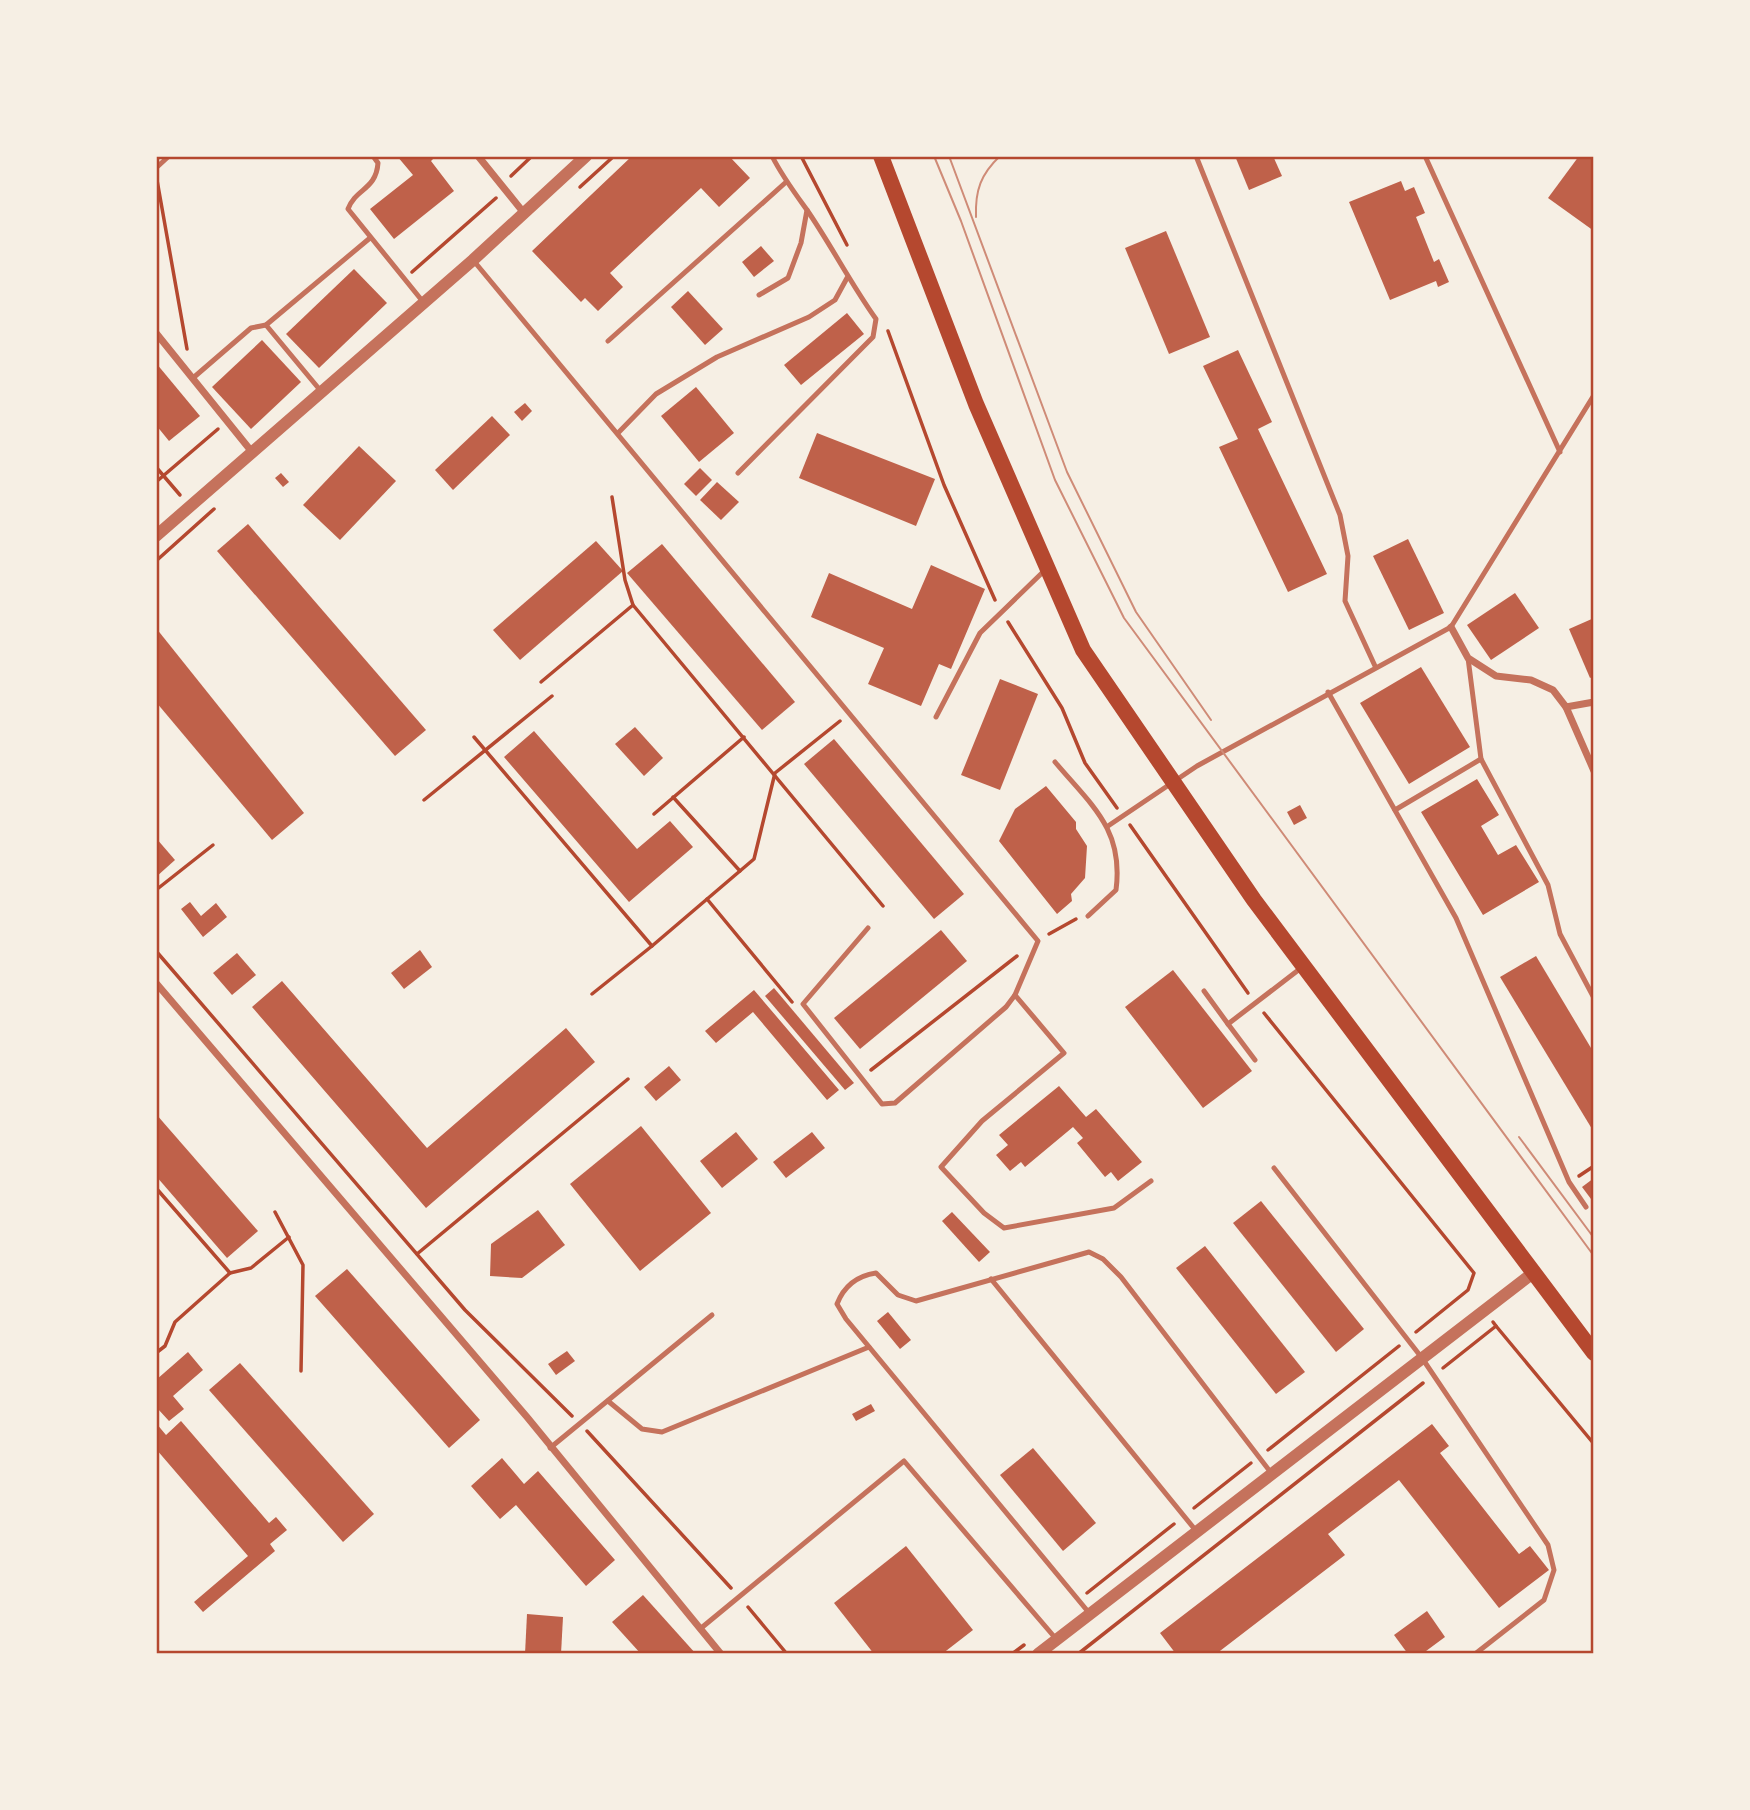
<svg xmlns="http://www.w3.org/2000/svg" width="1750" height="1810" viewBox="0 0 1750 1810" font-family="Lato,sans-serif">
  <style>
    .building { fill: #bf614a }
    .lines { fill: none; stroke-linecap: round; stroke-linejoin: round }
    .path { stroke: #b5482f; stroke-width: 3.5 }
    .service { stroke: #c5725c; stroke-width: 5 }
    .minor { stroke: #c5725c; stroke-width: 7 }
    .tertiary { stroke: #c5725c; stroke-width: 12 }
    .primary { stroke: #b5482f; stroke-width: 16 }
    .tram { stroke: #cf8b77; stroke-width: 2 }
    .neatline { fill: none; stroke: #b5482f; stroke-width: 2.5 }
  </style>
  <rect width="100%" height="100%" fill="#f6efe4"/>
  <!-- building -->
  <g class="building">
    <path d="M397,156h39l-5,5 23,30 -60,48 -24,-30 43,-34z"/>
    <path d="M632,156h97l21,22 -31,29 -18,-19 -91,85 13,14 -25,24 -13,-13 -4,4 -49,-51z"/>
    <path d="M1235,156h38l9,20 -33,14z"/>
    <path d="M1579,156h15v75l-46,-33z"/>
    <path d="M1401,181l4,10 9,-4 11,26 -9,4 18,45 5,-3 10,23 -11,5 -2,-6 -46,19 -41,-98z"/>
    <path d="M1166,231l44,106 -41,17 -44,-106z"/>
    <path d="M761,246l13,15 -20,16 -12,-15z"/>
    <path d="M354,269l33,34 -68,65 -33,-34z"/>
    <path d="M688,291l35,38 -18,16 -34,-38z"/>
    <path d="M847,313l17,21 -63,51 -17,-20z"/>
    <path d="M262,340l39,42 -50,47 -39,-42z"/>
    <path d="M1238,350l34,72 -14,7 69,145 -39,18 -69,-145 19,-8 -35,-73z"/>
    <path d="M156,363l44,53 -31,25 -13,-16z"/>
    <path d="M696,387l38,46 -35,29 -38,-46z"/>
    <path d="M525,403l7,8 -10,10 -8,-9z"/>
    <path d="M492,416l18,19 -57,55 -18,-20z"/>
    <path d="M817,433l118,46 -19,47 -117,-48z"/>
    <path d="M359,446l37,35 -56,59 -37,-35z"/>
    <path d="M700,468l12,12 -16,16 -12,-12z"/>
    <path d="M281,473l8,9 -6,5 -8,-9z"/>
    <path d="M717,482l22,20 -18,18 -21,-20z"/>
    <path d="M248,524l178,206 -31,26 -178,-205z"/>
    <path d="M1408,539l36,74 -35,17 -36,-74z"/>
    <path d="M596,541l27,30 -103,89 -27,-30z"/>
    <path d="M662,544l133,158 -33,28 -135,-157z"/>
    <path d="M931,565l54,24 -34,80 -12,-5 -18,42 -53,-22 16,-36 -73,-31 18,-44 83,36z"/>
    <path d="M1515,593l24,35 -48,32 -24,-35z"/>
    <path d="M1594,618v58l-4,2 -21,-49z"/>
    <path d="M156,628l148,185 -32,27 -116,-138z"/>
    <path d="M1421,667l49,80 -61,37 -49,-81z"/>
    <path d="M1000,679l38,15 -38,96 -39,-15z"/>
    <path d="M635,727l28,31 -19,18 -29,-32z"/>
    <path d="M534,731l103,118 33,-28 23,26 -64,55 -125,-145z"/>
    <path d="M834,739l130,155 -30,25 -130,-155z"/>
    <path d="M1477,779l22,36 -18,11 17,29 18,-10 23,37 -56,33 -62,-103z"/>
    <path d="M1046,786l30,36v7l11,17 -2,32 -14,16 1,7 -15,13 -58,-73 16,-32z"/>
    <path d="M1300,805l7,13 -13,7 -7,-13z"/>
    <path d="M156,838l19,22 -19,17z"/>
    <path d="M190,902l11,14 15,-13 11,14 -24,20 -22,-28z"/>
    <path d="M941,930l26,31 -107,88 -26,-31z"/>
    <path d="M420,950l12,17 -28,22 -13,-16z"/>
    <path d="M237,953l19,22 -24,20 -19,-22z"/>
    <path d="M1536,956l58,97 -2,76 -92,-152z"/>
    <path d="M1173,970l79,101 -49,37 -78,-101z"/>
    <path d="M282,981l145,167 139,-120 29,34 -169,146 -174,-201z"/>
    <path d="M774,988l80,95 -9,7 -80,-94z"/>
    <path d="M754,990l85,100 -12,10 -74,-88 -37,31 -11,-12z"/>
    <path d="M669,1066l12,14 -25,21 -12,-14z"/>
    <path d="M1059,1086l27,31 10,-8 46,53 -24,19 -7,-9 -6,5 -28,-34 6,-5 -10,-11 -48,40 -4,-5 -11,9 -14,-16 12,-10 -9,-10z"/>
    <path d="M156,1114l102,117 -31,27 -71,-82z"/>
    <path d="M641,1126l70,87 -71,58 -70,-87z"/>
    <path d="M736,1132l22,27 -36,29 -22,-27z"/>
    <path d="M812,1132l13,16 -39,30 -13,-16z"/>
    <path d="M1594,1178v25l-12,-16z"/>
    <path d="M1261,1201l103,128 -28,23 -103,-129z"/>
    <path d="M538,1210l27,35 -43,33 -32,-2 1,-32z"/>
    <path d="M952,1212l38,40 -11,10 -37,-41z"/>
    <path d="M1205,1246l100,126 -29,22 -100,-126z"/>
    <path d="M347,1269l133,151 -31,28 -134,-152z"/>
    <path d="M888,1312l23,28 -11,9 -23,-28z"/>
    <path d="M567,1351l8,10 -19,14 -8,-11z"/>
    <path d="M188,1352l15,18 -30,26 11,13 -15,12 -11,-12 -2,2v-31z"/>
    <path d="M240,1363l134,151 -31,28 -134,-152z"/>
    <path d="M871,1404l4,7 -19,10 -4,-7z"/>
    <path d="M181,1421l88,102 7,-6 11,13 -17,14 5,7 -72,61 -9,-10 54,-46 -92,-107v-26l10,12z"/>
    <path d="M1432,1424l17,22 -9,7 79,101 11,-8 19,24 -50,38 -100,-128 -71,54 17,21 -129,99h-40l-16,-21z"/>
    <path d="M1033,1448l63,75 -33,28 -63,-76z"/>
    <path d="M502,1458l22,26 14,-13 77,89 -29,26 -70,-81 -16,14 -29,-33z"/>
    <path d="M906,1546l67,84 -31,24h-68l-40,-51z"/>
    <path d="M643,1595l53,59h-55l-29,-32z"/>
    <path d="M1427,1611l18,26 -23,17h-14l-14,-19z"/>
    <path d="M527,1614l36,3 -2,37h-36z"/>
  </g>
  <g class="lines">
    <!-- path -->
    <g class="path">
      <path d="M801,156l46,89"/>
      <path d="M511,176l21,-20"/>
      <path d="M157,180l30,169"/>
      <path d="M580,187l34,-31"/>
      <path d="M412,272l84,-74"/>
      <path d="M888,331l56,154 51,115"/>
      <path d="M156,467l24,28"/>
      <path d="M156,482l62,-53"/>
      <path d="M612,497l13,83 8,25 250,301"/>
      <path d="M156,561l58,-52"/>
      <path d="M1008,622l54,86 23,55 32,45"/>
      <path d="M541,682l92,-77"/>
      <path d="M474,737l178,209 -60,48"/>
      <path d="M673,797l67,74"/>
      <path d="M424,800l128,-104"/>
      <path d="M654,814l90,-77"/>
      <path d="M1130,825l118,168"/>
      <path d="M156,890l57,-45"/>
      <path d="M707,899l85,103"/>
      <path d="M1049,934l27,-15"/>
      <path d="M652,946l102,-87 21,-86 65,-52"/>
      <path d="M156,951l309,359 107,106"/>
      <path d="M1264,1013l210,260 -6,17 -52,42"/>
      <path d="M871,1070l146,-114"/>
      <path d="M1579,1176l15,-10"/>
      <path d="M156,1188l74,85"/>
      <path d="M275,1212l28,53 -2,106"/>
      <path d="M417,1254l211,-175"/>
      <path d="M1496,1326l98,118"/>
      <path d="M156,1353l9,-7 10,-24 55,-49 21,-5 38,-31"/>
      <path d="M1443,1368l53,-42 -3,-4"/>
      <path d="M587,1431l144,157"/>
      <path d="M1268,1450l131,-104"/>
      <path d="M1194,1508l57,-45"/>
      <path d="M1087,1593l87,-69"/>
      <path d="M748,1607l39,47"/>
      <path d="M1012,1654l12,-9"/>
      <path d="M1078,1654l345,-271"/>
    </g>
    <!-- service -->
    <g class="service">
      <path d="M373,156l5,7c-2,27 -22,25 -30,46l76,94"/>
      <path d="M1196,156l144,359 8,41 -3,45 30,65"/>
      <path d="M1425,156l135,296"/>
      <path d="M156,168l13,-12"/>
      <path d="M473,260l565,681 -23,54 -9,12 -111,96 -13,1 -79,-100 65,-76"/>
      <path d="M759,295l29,-17 13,-35 6,-33"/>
      <path d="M266,325l54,65"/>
      <path d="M608,341l177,-158"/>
      <path d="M193,378l58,-50 15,-3 104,-87"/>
      <path d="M618,433l38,-39 61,-37 92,-40 26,-17 12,-22"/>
      <path d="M738,473l135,-136 3,-18c-25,-35 -45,-74 -69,-109 -13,-18 -25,-34 -35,-54"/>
      <path d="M1468,658l13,101 67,126 12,49 34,64"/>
      <path d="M1328,692l128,226 113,264 17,25"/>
      <path d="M936,717l44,-84 64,-62"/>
      <path d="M1055,762c36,43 69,67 61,128l-28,26"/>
      <path d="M1395,810l86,-51"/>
      <path d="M1108,826l89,-60 254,-139 143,-232"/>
      <path d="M1204,991l24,33"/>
      <path d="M1015,995l49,58 -82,68 -41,46 43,46 20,15 110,-20 37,-27"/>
      <path d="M1255,1060l-27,-36 73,-56"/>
      <path d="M1274,1168l148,190 126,187 6,25 -10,30 -69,54"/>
      <path d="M991,1279l206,253"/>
      <path d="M608,1401l34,28 20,3 207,-85"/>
      <path d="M550,1448l162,-133"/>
      <path d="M1090,1614l-244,-295 -9,-15c7,-18 19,-28 39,-31l22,22 18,6 173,-49 14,7 18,18 151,197"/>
      <path d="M700,1629l204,-168 153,179"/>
    </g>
    <!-- minor -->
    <g class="minor">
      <path d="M478,156l46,57"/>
      <path d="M156,333l96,119"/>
      <path d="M1451,627l17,31 28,18 35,4 22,10 13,17 28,-5"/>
      <path d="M1566,707l28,64"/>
      <path d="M156,983l371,434 194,237"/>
    </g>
    <!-- tertiary -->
    <g class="tertiary">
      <path d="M156,536l317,-276 113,-104"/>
      <path d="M1038,1654l495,-381"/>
    </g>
    <!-- primary -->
    <path class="primary" d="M881,156l95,248 107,246 171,250 340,453"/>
    <!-- tram -->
    <g class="tram">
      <path d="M934,156l27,65 94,259 69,138 470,638"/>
      <path d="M949,156l118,316 69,140 75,108"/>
      <path d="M976,217c-1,-27 5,-43 24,-61"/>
      <path d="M1519,1137l75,101"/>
    </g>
  </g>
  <!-- border -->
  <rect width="1750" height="1810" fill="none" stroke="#f6efe4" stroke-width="315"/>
  <rect x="158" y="158" width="1434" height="1494" class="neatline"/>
</svg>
